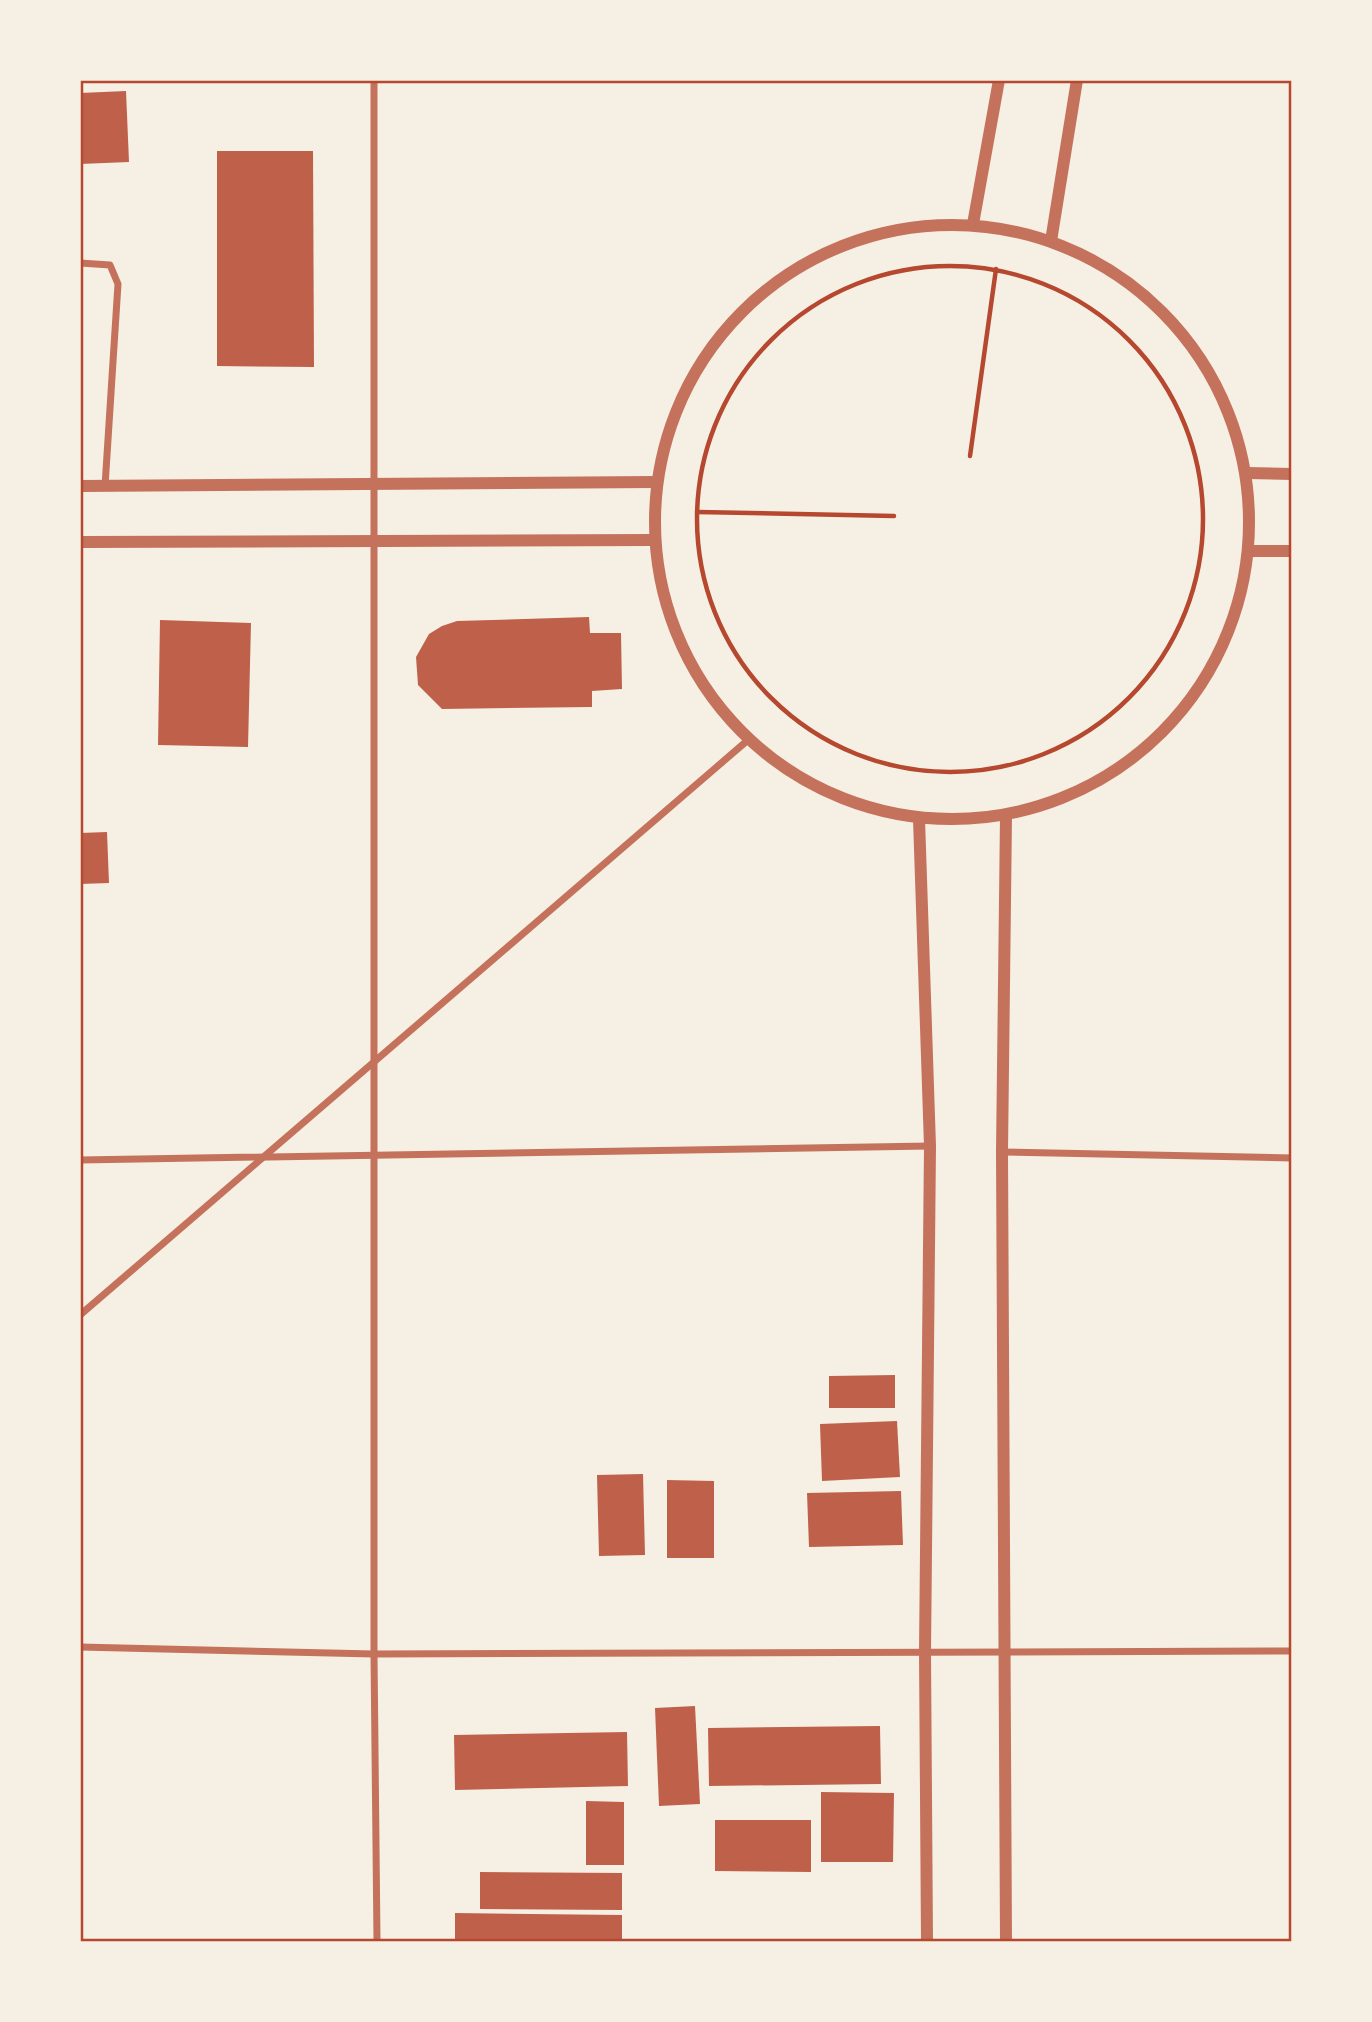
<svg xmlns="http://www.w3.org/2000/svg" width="1372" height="2022" viewBox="0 0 1372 2022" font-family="Georgia,serif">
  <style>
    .building { fill: #bf614a }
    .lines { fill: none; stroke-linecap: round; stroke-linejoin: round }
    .path { stroke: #b5482f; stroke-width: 4.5 }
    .minor { stroke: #c5725c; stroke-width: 7 }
    .tertiary { stroke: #c5725c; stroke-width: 12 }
    .neatline { fill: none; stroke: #b5482f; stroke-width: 2.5 }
  </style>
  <rect width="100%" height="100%" fill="#f6efe4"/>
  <!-- building -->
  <g class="building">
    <path d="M126,91l3,71 -49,2v-71z"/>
    <path d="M217,151h96l1,216 -97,-1z"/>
    <path d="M589,617l1,16h31l1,56 -30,2v16l-150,2 -24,-24 -2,-28 13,-23 13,-8 15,-5z"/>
    <path d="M160,620l91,3 -3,124 -90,-2z"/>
    <path d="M107,832l2,51 -29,1v-51z"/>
    <path d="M895,1375v33h-66v-32z"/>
    <path d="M897,1421l3,56 -78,4 -2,-57z"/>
    <path d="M643,1474l2,81 -46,1 -2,-81z"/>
    <path d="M667,1480l47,1v77h-47z"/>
    <path d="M901,1491l2,54 -94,2 -2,-54z"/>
    <path d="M695,1706l5,98 -41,2 -4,-98z"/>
    <path d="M880,1726l1,58 -172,2 -1,-58z"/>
    <path d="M627,1732l1,54 -173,4 -1,-55z"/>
    <path d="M821,1792l73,1 -1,69h-72z"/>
    <path d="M586,1801l38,1v63h-38z"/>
    <path d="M715,1820h96v52l-96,-1z"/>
    <path d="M480,1872l142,1v37l-142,-1z"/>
    <path d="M455,1913l167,2v26h-167z"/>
  </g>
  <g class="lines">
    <!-- path -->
    <g class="path">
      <circle cx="950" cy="519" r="253"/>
      <path d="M970,456l26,-187"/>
      <path d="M697,512l197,4"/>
    </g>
    <!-- minor -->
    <g class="minor">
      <path d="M374,80v1574l3,287"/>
      <path d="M80,263l30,2 8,19 -13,202"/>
      <path d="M1002,1152l290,6"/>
      <path d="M80,1160l850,-14"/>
      <path d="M80,1315l668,-575"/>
      <path d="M80,1647l294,7 918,-3"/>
    </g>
    <!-- tertiary -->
    <g class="tertiary">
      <path d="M973,224l26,-144"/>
      <circle cx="952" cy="522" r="297"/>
      <path d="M1051,241l26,-161"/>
      <path d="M1247,473l45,1"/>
      <path d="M80,486l575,-4"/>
      <path d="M80,542l573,-2"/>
      <path d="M1250,551h42"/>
      <path d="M1006,816l-4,336 4,789"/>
      <path d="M919,819l11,327 -5,507 2,288"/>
    </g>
  </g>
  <!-- border -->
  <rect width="1372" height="2022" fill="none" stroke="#f6efe4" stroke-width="164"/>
  <rect x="82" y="82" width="1208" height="1858" class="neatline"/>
</svg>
